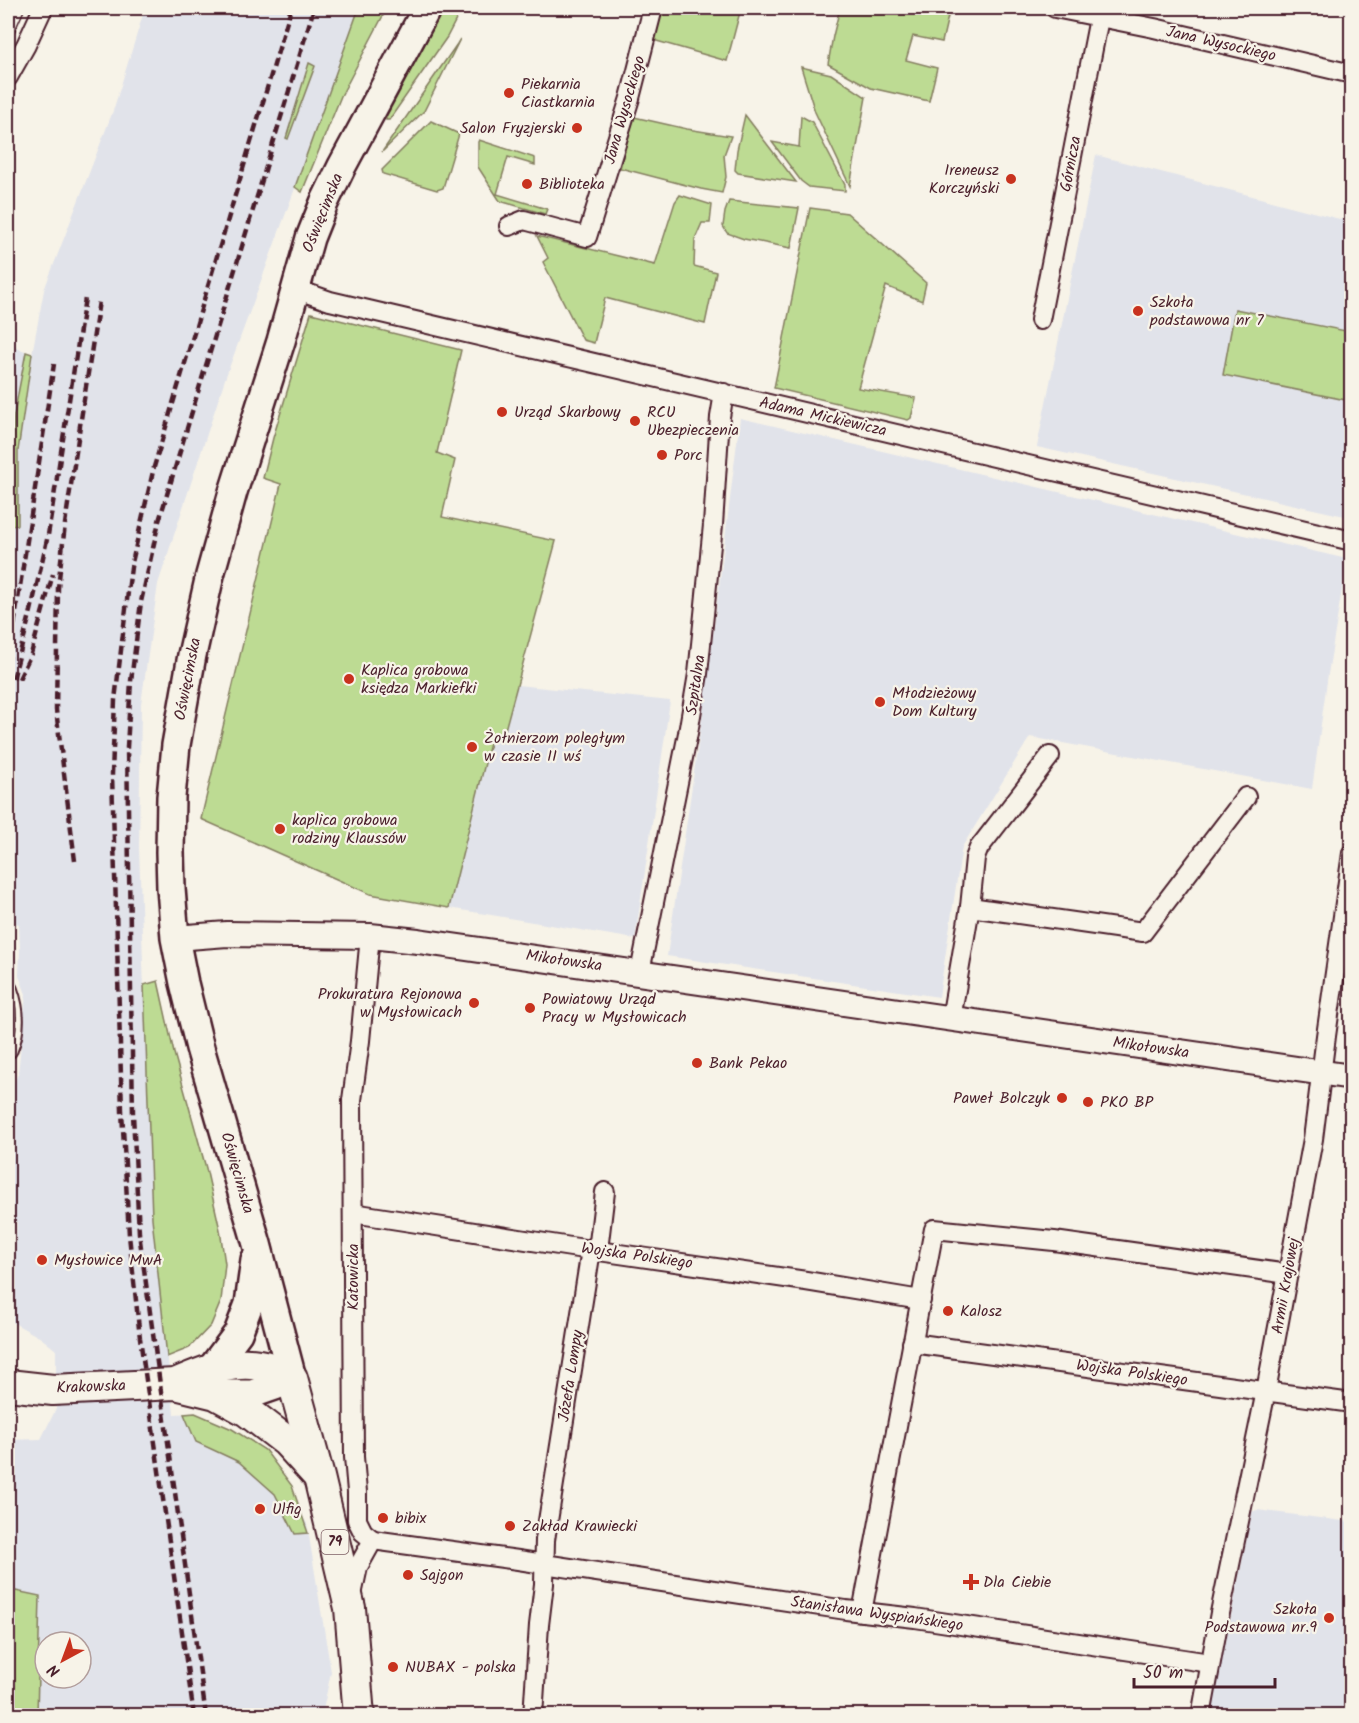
<svg xmlns="http://www.w3.org/2000/svg" width="1359" height="1723" viewBox="0 0 1359 1723" font-family="Kalam,sans-serif">
  <style>
    .built { fill: #e1e3ea; fill-rule: evenodd }
    .green { fill: #bddb93; stroke: #847d5f; stroke-width: 1.5 }
    .lines { fill: none; stroke-linecap: round; stroke-linejoin: round }
    .minor-casing { stroke: #4a1f2b; stroke-width: 22 }
    .tertiary-casing { stroke: #4a1f2b; stroke-width: 28 }
    .secondary-casing { stroke: #4a1f2b; stroke-width: 32 }
    .primary-casing { stroke: #4a1f2b; stroke-width: 34 }
    .minor { stroke: #f7f3e8; stroke-width: 18 }
    .tertiary { stroke: #f7f3e8; stroke-width: 24 }
    .secondary { stroke: #f7f3e8; stroke-width: 27 }
    .primary { stroke: #f7f3e8; stroke-width: 30 }
    .tram { stroke: #4a1f2b; stroke-width: 1.5 }
    .rail { stroke: #4a1f2b; stroke-width: 4.5; stroke-dasharray: 9 4.5; stroke-linecap: butt }
    .poi-dot { fill: #c8321e; stroke: #f7f3e8; stroke-width: 2 }
    .labels { text-anchor: middle; dominant-baseline: central; stroke-width: 4.5; stroke-linejoin: round; paint-order: stroke }
    .shield { fill: #f7f3e8; stroke: #7e5f64; stroke-width: 1.5 }
    .shield-label { font-size: 15px; font-weight: bold; fill: #4a1f2b }
    .street-label { font-size: 16px; fill: #4a1f2b; stroke: #f7f3e8 }
    .poi-label { font-size: 16px; fill: #4a1f2b; stroke: #f7f3e8; text-anchor: start }
  </style>
  <rect width="100%" height="100%" fill="#f7f3e8"/>
  <filter id="ink" filterUnits="userSpaceOnUse"><feTurbulence type="fractalNoise" baseFrequency=".0167" numOctaves="2"/><feDisplacementMap in="SourceGraphic" scale="12" xChannelSelector="R" yChannelSelector="G"/><feConvolveMatrix kernelMatrix="1 2 1 2 8 2 1 2 1" color-interpolation-filters="sRGB"/></filter>
  <g filter="url(#ink)">
    <!-- built -->
    <g class="built">
      <path d="M145,8h214l-29,85 -105,286 -67,205 -17,120 -2,144 13,370 22,196 21,-1 84,62 28,49 24,148 -9,43h-314v-275l33,-1 15,-30v-59l-15,-12 -31,-17 7,-99 -9,-5v-121l10,-22 8,-80 -7,-18 1,-26 -1,-26 -11,-2v-578l24,10 12,-64 69,-179zM45,1642h36v36h-36z"/>
      <path d="M1096,155l255,67 1,282 -3,13 -312,-70z"/>
      <path d="M740,418l607,141 -19,115 -16,115 -282,-52 -68,110 -23,150 -272,-41 40,-272z"/>
      <path d="M517,685l153,16 -35,238 -186,-31 42,-170 11,3z"/>
      <path d="M1257,1510l94,12v193h-140l41,-203z"/>
    </g>
    <!-- green -->
    <g class="green">
      <path d="M359,8h28l-46,88 -39,96 -7,-5z"/>
      <path d="M444,8h18l-15,29 -58,83h-3v-3z"/>
      <path d="M663,8h78l-14,53 -74,-21z"/>
      <path d="M840,8h88l21,4 -7,30 -29,-6 -7,24 31,8 -8,33 -58,-13 -43,-24 5,-28z"/>
      <path d="M460,39l-36,72 -42,41 75,-108z"/>
      <path d="M309,63l6,3 -27,73 -2,-1z"/>
      <path d="M801,67l30,7 35,23 -16,89 -35,-74z"/>
      <path d="M745,115l51,67 -58,-9 -3,-3 2,-20z"/>
      <path d="M801,116l11,6 33,63v6l-36,-4 -8,-6 -29,-39 27,5z"/>
      <path d="M634,117l53,12 44,7 -7,19 2,22 -4,16 -21,-4 -81,-21z"/>
      <path d="M431,121l28,13 -16,54 -6,2 -54,-16 -1,-4z"/>
      <path d="M479,140l56,18v7l-27,-8 -11,37 50,15 -2,5 -45,-13 -22,-34v-25z"/>
      <path d="M680,195l32,10 -2,18h-8l-7,16 -1,27 22,6 -11,52 -100,-26 -11,45 -11,-3 -40,-78 5,-4 -11,-22 118,29 20,-63z"/>
      <path d="M729,201l70,7 -8,40 -47,-9 -17,-6 -4,-7 2,-14z"/>
      <path d="M810,208l37,5 79,70 -4,18 -36,-15 -28,102 58,10 -5,20 -3,2 -134,-32z"/>
      <path d="M1235,309l116,23v43l-5,25 -123,-25z"/>
      <path d="M311,313l150,37 -24,103 18,7 -13,57 114,24 -54,200 -11,-2 -42,169 -79,-14 -169,-75 80,-335 -18,-6 10,-40z"/>
      <path d="M26,352l6,2 -14,97v74l-10,1 6,-111z"/>
      <path d="M158,981l16,72 32,115 14,62 5,34 -4,37 -10,24 -22,23 -22,9 -15,-139 -8,-233z"/>
      <path d="M195,1413l37,16 33,21 27,36 16,47 -13,1 -20,-40 -36,-32 -43,-20 -12,-28z"/>
      <path d="M11,1590l29,6 -3,119h-29v-107z"/>
    </g>
    <g class="lines">
      <defs>
        <g id="minor">
          <path d="M1055,8l99,20 198,46"/>
          <path d="M8,77l18,-32 17,-37"/>
          <path d="M509,226l15,-6 63,17 43,-139 23,-90"/>
          <path d="M295,289l35,12 1022,240"/>
          <path d="M1040,320l61,-312"/>
          <path d="M970,907l173,25 103,-135"/>
          <path d="M370,936l-10,105 -8,59 2,357 3,35v28l6,12 10,8"/>
          <path d="M640,972l48,-239 10,-59 15,-149 7,-108 4,-24"/>
          <path d="M8,990c7,19 8,40 0,59"/>
          <path d="M951,1019l19,-112 5,-49 4,-10 71,-92"/>
          <path d="M353,1213l218,34 235,34 115,19"/>
          <path d="M912,1343l440,60"/>
          <path d="M373,1540l145,20 328,50 69,8 295,45"/>
          <path d="M352,1595l6,-28 15,-27"/>
          <path d="M862,1612l72,-383 120,12 234,33"/>
          <path d="M533,1716l6,-91 5,-41 1,-44 46,-290 8,-8 6,-50"/>
          <path d="M1201,1716l19,-103 46,-222 47,-252 13,-103 26,-183"/>
        </g>
        <path id="tertiary" d="M175,938l52,-4 143,2 48,5 934,136"/>
        <g id="secondary">
          <path d="M211,1369l27,-36 11,-29 6,-44"/>
          <path d="M216,1394h36l23,-8 17,-8 -35,-134 -57,-196 -16,-65 -9,-45 -4,-50 -1,-36 1,-55 5,-52 16,-90 18,-80 23,-83 48,-151 29,-103 14,-35 18,-37 85,-158"/>
        </g>
        <g id="primary">
          <path d="M175,1384c30,-13 63,-28 96,-16 7,3 14,7 21,10l27,99 31,131 9,108"/>
          <path d="M8,1385l45,5 122,-6 41,10 31,17 39,30 31,34"/>
        </g>
      </defs>
      <!-- minor casing -->
      <use href="#minor" class="minor-casing"/>
      <!-- tertiary casing -->
      <use href="#tertiary" class="tertiary-casing"/>
      <!-- secondary casing -->
      <use href="#secondary" class="secondary-casing"/>
      <!-- primary casing -->
      <use href="#primary" class="primary-casing"/>
      <!-- minor -->
      <use href="#minor" class="minor"/>
      <!-- tertiary -->
      <use href="#tertiary" class="tertiary"/>
      <!-- secondary -->
      <use href="#secondary" class="secondary"/>
      <!-- primary -->
      <use href="#primary" class="primary"/>
      <!-- tram -->
      <g class="tram">
        <path d="M8,46l17,-38"/>
        <path d="M8,981c12,26 10,53 0,79"/>
        <path d="M8,1016v10"/>
      </g>
      <!-- rail -->
      <g class="rail">
        <path d="M8,665l46,-301"/>
        <path d="M13,679l18,-68 17,-76 37,-237"/>
        <path d="M19,679l12,-25 22,-80"/>
        <path d="M75,861l-19,-151 2,-122 7,-64 34,-223"/>
        <path d="M194,1716l-54,-378 -11,-103 -7,-124 -10,-337 3,-74 16,-133 23,-100 137,-459"/>
        <path d="M206,1716l-67,-483 -6,-119 -6,-367 4,-66 10,-79 18,-81 155,-513"/>
      </g>
    </g>
  </g>
  <!-- markers -->
  <g class="poi-dot">
    <circle cx="509" cy="93" r="6"/>
    <circle cx="577" cy="128" r="6"/>
    <circle cx="1011" cy="179" r="6"/>
    <circle cx="527" cy="184" r="6"/>
    <circle cx="1138" cy="311" r="6"/>
    <circle cx="502" cy="412" r="6"/>
    <circle cx="635" cy="421" r="6"/>
    <circle cx="662" cy="455" r="6"/>
    <circle cx="349" cy="679" r="6"/>
    <circle cx="880" cy="702" r="6"/>
    <circle cx="472" cy="747" r="6"/>
    <circle cx="280" cy="829" r="6"/>
    <circle cx="474" cy="1003" r="6"/>
    <circle cx="530" cy="1008" r="6"/>
    <circle cx="697" cy="1063" r="6"/>
    <circle cx="1062" cy="1098" r="6"/>
    <circle cx="1088" cy="1102" r="6"/>
    <circle cx="42" cy="1260" r="6"/>
    <circle cx="948" cy="1311" r="6"/>
    <circle cx="260" cy="1509" r="6"/>
    <circle cx="383" cy="1518" r="6"/>
    <circle cx="510" cy="1526" r="6"/>
    <circle cx="408" cy="1575" r="6"/>
    <path d="M968 1573h6v6h6v6h-6v6h-6v-6h-6v-6h6z"/>
    <circle cx="1329" cy="1618" r="6"/>
    <circle cx="393" cy="1667" r="6"/>
  </g>
  <g class="labels">
    <!-- shield labels -->
    <rect class="shield" x="321.5" y="1530" width="27" height="24" rx="4.5"/>
    <g class="shield-label">
      <text x="335" y="1542">79</text>
    </g>
    <!-- street labels -->
    <g class="street-label">
      <text transform="translate(1221 44) rotate(13)">Jana Wysockiego</text>
      <text transform="translate(625 110) rotate(-74)">Jana Wysockiego</text>
      <text transform="translate(1071 164) rotate(-79)">Górnicza</text>
      <text transform="translate(323 213) rotate(-68)">Oświęcimska</text>
      <text transform="translate(823 417) rotate(13)">Adama Mickiewicza</text>
      <text transform="translate(188 679) rotate(-79)">Oświęcimska</text>
      <text transform="translate(696 685) rotate(-82)">Szpitalna</text>
      <text transform="translate(564 961) rotate(8)">Mikołowska</text>
      <text transform="translate(1151 1048) rotate(8)">Mikołowska</text>
      <text transform="translate(237 1173) rotate(74)">Oświęcimska</text>
      <text transform="translate(637 1256) rotate(8)">Wojska Polskiego</text>
      <text transform="translate(353 1277) rotate(-90)">Katowicka</text>
      <text transform="translate(1286 1286) rotate(-80)">Armii Krajowej</text>
      <text transform="translate(1132 1373) rotate(8)">Wojska Polskiego</text>
      <text transform="translate(571 1376) rotate(-81)">Józefa Lompy</text>
      <text transform="translate(91 1387) rotate(-2)">Krakowska</text>
      <text transform="translate(877 1614) rotate(8)">Stanisława Wyspiańskiego</text>
    </g>
    <!-- poi labels -->
    <g class="poi-label">
      <text x="521" y="84">Piekarnia<tspan x="521" dy="18">Ciastkarnia</tspan></text>
      <text x="565" y="128" text-anchor="end">Salon Fryzjerski</text>
      <text x="999" y="170" text-anchor="end">Ireneusz<tspan x="999" dy="18">Korczyński</tspan></text>
      <text x="539" y="184">Biblioteka</text>
      <text x="1150" y="302">Szkoła<tspan x="1150" dy="18">podstawowa nr 7</tspan></text>
      <text x="514" y="412">Urząd Skarbowy</text>
      <text x="647" y="412">RCU<tspan x="647" dy="18">Ubezpieczenia</tspan></text>
      <text x="674" y="455">Porc</text>
      <text x="361" y="670">Kaplica grobowa<tspan x="361" dy="18">księdza Markiefki</tspan></text>
      <text x="892" y="693">Młodzieżowy<tspan x="892" dy="18">Dom Kultury</tspan></text>
      <text x="484" y="738">Żołnierzom poległym<tspan x="484" dy="18">w czasie II wś</tspan></text>
      <text x="292" y="820">kaplica grobowa<tspan x="292" dy="18">rodziny Klaussów</tspan></text>
      <text x="462" y="994" text-anchor="end">Prokuratura Rejonowa<tspan x="462" dy="18">w Mysłowicach</tspan></text>
      <text x="542" y="999">Powiatowy Urząd<tspan x="542" dy="18">Pracy w Mysłowicach</tspan></text>
      <text x="709" y="1063">Bank Pekao</text>
      <text x="1050" y="1098" text-anchor="end">Paweł Bolczyk</text>
      <text x="1100" y="1102">PKO BP</text>
      <text x="54" y="1260">Mysłowice MwA</text>
      <text x="960" y="1311">Kalosz</text>
      <text x="272" y="1509">Ulfig</text>
      <text x="395" y="1518">bibix</text>
      <text x="522" y="1526">Zakład Krawiecki</text>
      <text x="420" y="1575">Sajgon</text>
      <text x="983" y="1582">Dla Ciebie</text>
      <text x="1317" y="1609" text-anchor="end">Szkoła<tspan x="1317" dy="18">Podstawowa nr.9</tspan></text>
      <text x="405" y="1667">NUBAX - polska</text>
    </g>
  </g>
  <!-- margin -->
  <rect width="1359" height="1723" fill="none" stroke="#f7f3e8" stroke-width="30"/>
  <rect x="15" y="15" width="1329" height="1693" fill="none" stroke="#4a1f2b" stroke-width="2" filter="url(#ink)"/>
  <!-- north arrow -->
  <g transform="translate(63 1660) rotate(221)"><circle r="28" fill="#f7f3e8" stroke="#b29e9c" stroke-width="1.5"/>
  <path d="M0-4.5L10 22L0 15L-10 22Z" fill="#c8321e"/>
  <text y="-9" font-size="16" font-weight="bold" text-anchor="middle" fill="#4a1f2b">N</text>
  </g>
  <!-- scale -->
  <path d="M1134 1678v9h141v-9" fill="none" stroke="#4a1f2b" stroke-width="3"/>
  <text x="1143" y="1678" font-size="18" fill="#4a1f2b" stroke="#f7f3e8" stroke-width="4.5" paint-order="stroke">50 m</text>
</svg>
